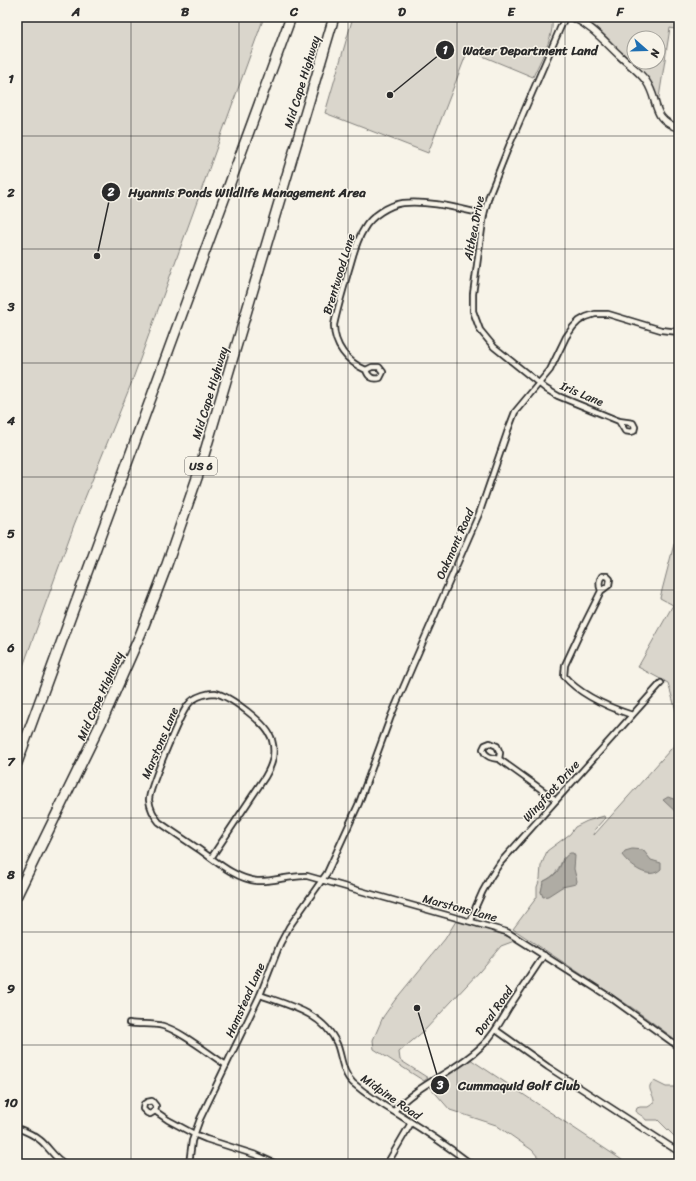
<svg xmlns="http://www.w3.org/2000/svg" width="696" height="1181" viewBox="0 0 696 1181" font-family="Sriracha,sans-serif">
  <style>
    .green { fill: #dad6cc; stroke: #82807c; fill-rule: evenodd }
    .water { fill: #afaca4; stroke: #7a7874 }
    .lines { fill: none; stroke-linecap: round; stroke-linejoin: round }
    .minor-casing { stroke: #2b2b2b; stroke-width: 8 }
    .tertiary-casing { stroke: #2b2b2b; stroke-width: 9 }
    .motorway-casing { stroke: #2b2b2b; stroke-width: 12 }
    .minor { stroke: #f7f3e8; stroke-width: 4.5 }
    .tertiary { stroke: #f7f3e8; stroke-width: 6 }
    .motorway { stroke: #f7f3e8; stroke-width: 9 }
    .grid { fill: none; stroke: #2b2b2b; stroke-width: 1; stroke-opacity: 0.55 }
    .labels { text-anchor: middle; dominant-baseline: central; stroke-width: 3; stroke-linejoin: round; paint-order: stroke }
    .shield { fill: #f7f3e8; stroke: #686764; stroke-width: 1 }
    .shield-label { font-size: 11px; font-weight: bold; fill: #2b2b2b }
    .street-label { font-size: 12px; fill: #2b2b2b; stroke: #f7f3e8 }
    .leader { fill: none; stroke: #2b2b2b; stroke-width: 1.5 }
    .callout-dot { fill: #2b2b2b; stroke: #f7f3e8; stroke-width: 1.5 }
    .mark-label { font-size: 12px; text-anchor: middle; font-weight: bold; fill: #fff }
    .callout-label { font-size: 13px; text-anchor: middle; font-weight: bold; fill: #2b2b2b; stroke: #f7f3e8; stroke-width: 3; stroke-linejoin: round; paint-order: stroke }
    .neatline { fill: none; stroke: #2b2b2b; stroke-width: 1.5 }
    .grid-label { font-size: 13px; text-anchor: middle; font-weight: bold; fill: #2b2b2b }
  </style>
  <rect width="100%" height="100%" fill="#f7f3e8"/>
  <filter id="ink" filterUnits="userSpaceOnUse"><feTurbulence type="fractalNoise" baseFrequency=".025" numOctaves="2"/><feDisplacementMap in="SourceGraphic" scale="8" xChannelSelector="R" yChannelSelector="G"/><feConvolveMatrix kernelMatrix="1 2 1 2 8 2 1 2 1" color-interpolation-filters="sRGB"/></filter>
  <g filter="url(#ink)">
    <!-- green -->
    <g class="green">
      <path d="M17,17h247l-133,367 -57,141 -57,158z"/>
      <path d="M353,17h198c6,16 -12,45 -18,60l-65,-27 -40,103 -103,-40z"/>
      <path d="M579,17h100v13l-9,-2 -12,76 -3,-12 -28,-33 -35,-34zM634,38h24v24h-24z"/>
      <path d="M679,525v196l-11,-38 -30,-16 35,-62 -13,-7z"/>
      <path d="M679,740v302l-45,-33 -121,-80 24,-32v-10l3,-8 1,-13 6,-15 23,-17 5,-7 12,-6 17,-5 1,2 -10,11 -1,6zM575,856l-34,36 3,-11c11,-5 15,-12 19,-23z"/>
      <path d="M456,921l40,11 21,8 -16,6 -21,25 -55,59 -26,22 1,8 28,18 -4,3 -50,-32 -1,-9 10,-23 12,-17 50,-61z"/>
      <path d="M470,1059l158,105h-84l-12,-14 -36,-25 -46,-15 -20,-23z"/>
      <path d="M654,1081l12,6h13v54l-21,-21h-12c-3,-5 -8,-5 -10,-9l1,-3 3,-1h8l6,-4c1,-9 -10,-15 0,-22z"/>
    </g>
    <!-- water -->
    <g class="water">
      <path d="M668,797l11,4v14l-16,-15z"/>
      <path d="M632,849l11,1 8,10 10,3v6c-12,12 -31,-3 -39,-14l3,-4z"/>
      <path d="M570,853h3l2,3 -1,13 3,12 -1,3 -14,3 -14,9 -5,1 -2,-5 2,-10c5,-3 10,-5 14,-10 5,-7 5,-14 13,-19z"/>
    </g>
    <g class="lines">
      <defs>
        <g id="minor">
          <path d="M565,17l-56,129 -20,50 -5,18 -11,80v17l7,19 14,17 52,42 12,7 61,25 14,2 2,4 -1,4 -3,1 -6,-1 -6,-10"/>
          <path d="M366,370c2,7 7,10 14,8l3,-6 -4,-5h-7l-6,3c-19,-8 -32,-25 -32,-45 4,-19 10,-38 15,-56 4,-13 7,-28 15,-40 7,-13 25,-24 39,-26 25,-3 57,6 81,11"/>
          <path d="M601,591c-2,-5 -3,-10 1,-15h5l3,3 -1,6 -8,6 -22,44 -14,30 -1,11c16,19 44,31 68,39"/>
          <path d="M499,759l1,-6 -3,-7 -7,-3 -5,2 -2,4c2,8 9,9 16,10l57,41"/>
          <path d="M211,858l54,-81c7,-12 11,-23 7,-37 -4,-16 -42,-44 -57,-47 -4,0 -9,1 -12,2 -6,2 -12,5 -15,10 -8,9 -39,84 -39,95 1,8 5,16 10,22 14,10 28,19 41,28 17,12 36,29 57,31 17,1 33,-6 50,-5l200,56 104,66 68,49"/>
          <path d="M471,921c6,-21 16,-40 29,-58l161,-180"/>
          <path d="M260,995c28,10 64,18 77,49 5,13 5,29 16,39 15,13 31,23 48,33 24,15 48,31 70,48"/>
          <path d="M129,1023c11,2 23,0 34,3 18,5 46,28 63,39"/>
          <path d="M496,1030l52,37 131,85"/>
          <path d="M155,1111l1,-5 -4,-5 -5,1 -3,2 -1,5 4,4 3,1 5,-3 13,9 26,14 12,5 50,16 20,9"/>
          <path d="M394,1111c25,-28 63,-40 90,-67 11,-11 18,-25 26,-38 11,-17 23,-34 34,-51"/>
          <path d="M17,1128c8,3 16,6 23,12 9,7 15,20 26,24"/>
          <path d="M189,1164l3,-23 8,-22 60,-124 20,-51 9,-17 38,-54 32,-70 32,-87 21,-49 67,-153 29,-84 7,-18 35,-42 16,-33 7,-10 6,-6 7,-4 9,-3h13l53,16 18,2"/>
          <path d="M387,1164l24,-41"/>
        </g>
        <path id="tertiary" d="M572,17c20,9 32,24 47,38 9,9 20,16 27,26 14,20 4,38 33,47"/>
        <g id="motorway">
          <path d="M17,763l274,-746"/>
          <path d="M17,895l86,-176 38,-86 23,-60 34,-98 136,-458"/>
        </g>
      </defs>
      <!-- minor casing -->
      <use href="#minor" class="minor-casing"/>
      <!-- tertiary casing -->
      <use href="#tertiary" class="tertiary-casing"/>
      <!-- motorway casing -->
      <use href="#motorway" class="motorway-casing"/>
      <!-- minor -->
      <use href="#minor" class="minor"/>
      <!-- tertiary -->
      <use href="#tertiary" class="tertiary"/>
      <!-- motorway -->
      <use href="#motorway" class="motorway"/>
    </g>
  </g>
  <!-- grid -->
  <path class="grid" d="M131,17v1147M239,17v1147M348,17v1147M457,17v1147M565,17v1147M17,136h662M17,249h662M17,363h662M17,477h662M17,590h662M17,704h662M17,818h662M17,932h662M17,1045h662"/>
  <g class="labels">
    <!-- shield labels -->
    <rect class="shield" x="185" y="457" width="32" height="18" rx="3"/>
    <g class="shield-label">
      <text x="201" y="466">US 6</text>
    </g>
    <!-- street labels -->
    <g class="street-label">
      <text transform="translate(302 82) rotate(-73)">Mid Cape Highway</text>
      <text transform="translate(474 228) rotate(-79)">Althea Drive</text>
      <text transform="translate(339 274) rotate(-73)">Brentwood Lane</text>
      <text transform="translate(210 393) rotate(-73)">Mid Cape Highway</text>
      <text transform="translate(582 394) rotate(23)">Iris Lane</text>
      <text transform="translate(455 544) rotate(-66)">Oakmont Road</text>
      <text transform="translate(100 696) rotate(-66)">Mid Cape Highway</text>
      <text transform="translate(160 743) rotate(-67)">Marstons Lane</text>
      <text transform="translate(551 791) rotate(-48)">Wingfoot Drive</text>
      <text transform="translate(460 908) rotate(15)">Marstons Lane</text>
      <text transform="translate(245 1000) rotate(-66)">Hamstead Lane</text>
      <text transform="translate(494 1011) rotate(-55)">Doral Road</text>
      <text transform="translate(391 1097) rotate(35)">Midpine Road</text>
    </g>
  </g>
  <!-- callouts -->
  <path class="leader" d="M390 95L445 50M97 256L111 192M417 1008L440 1085"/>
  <g class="callout-dot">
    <circle cx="390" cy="95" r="4"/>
    <circle cx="97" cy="256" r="4"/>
    <circle cx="417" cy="1008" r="4"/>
    <circle cx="445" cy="50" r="10"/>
    <circle cx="111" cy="192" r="10"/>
    <circle cx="440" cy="1085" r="10"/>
  </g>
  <g class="mark-label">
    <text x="445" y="54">1</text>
    <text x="111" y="196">2</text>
    <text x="440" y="1089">3</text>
  </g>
  <g class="callout-label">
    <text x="530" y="55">Water Department Land</text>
    <text x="247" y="197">Hyannis Ponds Wildlife Management Area</text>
    <text x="519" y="1090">Cummaquid Golf Club</text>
  </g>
  <!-- margin -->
  <rect width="696" height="1181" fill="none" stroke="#f7f3e8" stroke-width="44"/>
  <!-- north arrow -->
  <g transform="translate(646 50) rotate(110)"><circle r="19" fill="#f7f3e8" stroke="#a5a39c"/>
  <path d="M0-3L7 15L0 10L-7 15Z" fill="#1f6fb2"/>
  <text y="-6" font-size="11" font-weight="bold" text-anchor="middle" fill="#2b2b2b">N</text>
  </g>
  <rect x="22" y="22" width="652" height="1137" class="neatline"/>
  <g class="grid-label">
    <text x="76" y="16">A</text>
    <text x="185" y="16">B</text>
    <text x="294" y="16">C</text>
    <text x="402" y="16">D</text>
    <text x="511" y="16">E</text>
    <text x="620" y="16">F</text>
    <text x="11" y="83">1</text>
    <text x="11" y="197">2</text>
    <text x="11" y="311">3</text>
    <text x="11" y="425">4</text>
    <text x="11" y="538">5</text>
    <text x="11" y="652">6</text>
    <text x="11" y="766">7</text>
    <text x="11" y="879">8</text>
    <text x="11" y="993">9</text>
    <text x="11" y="1107">10</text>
  </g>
</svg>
